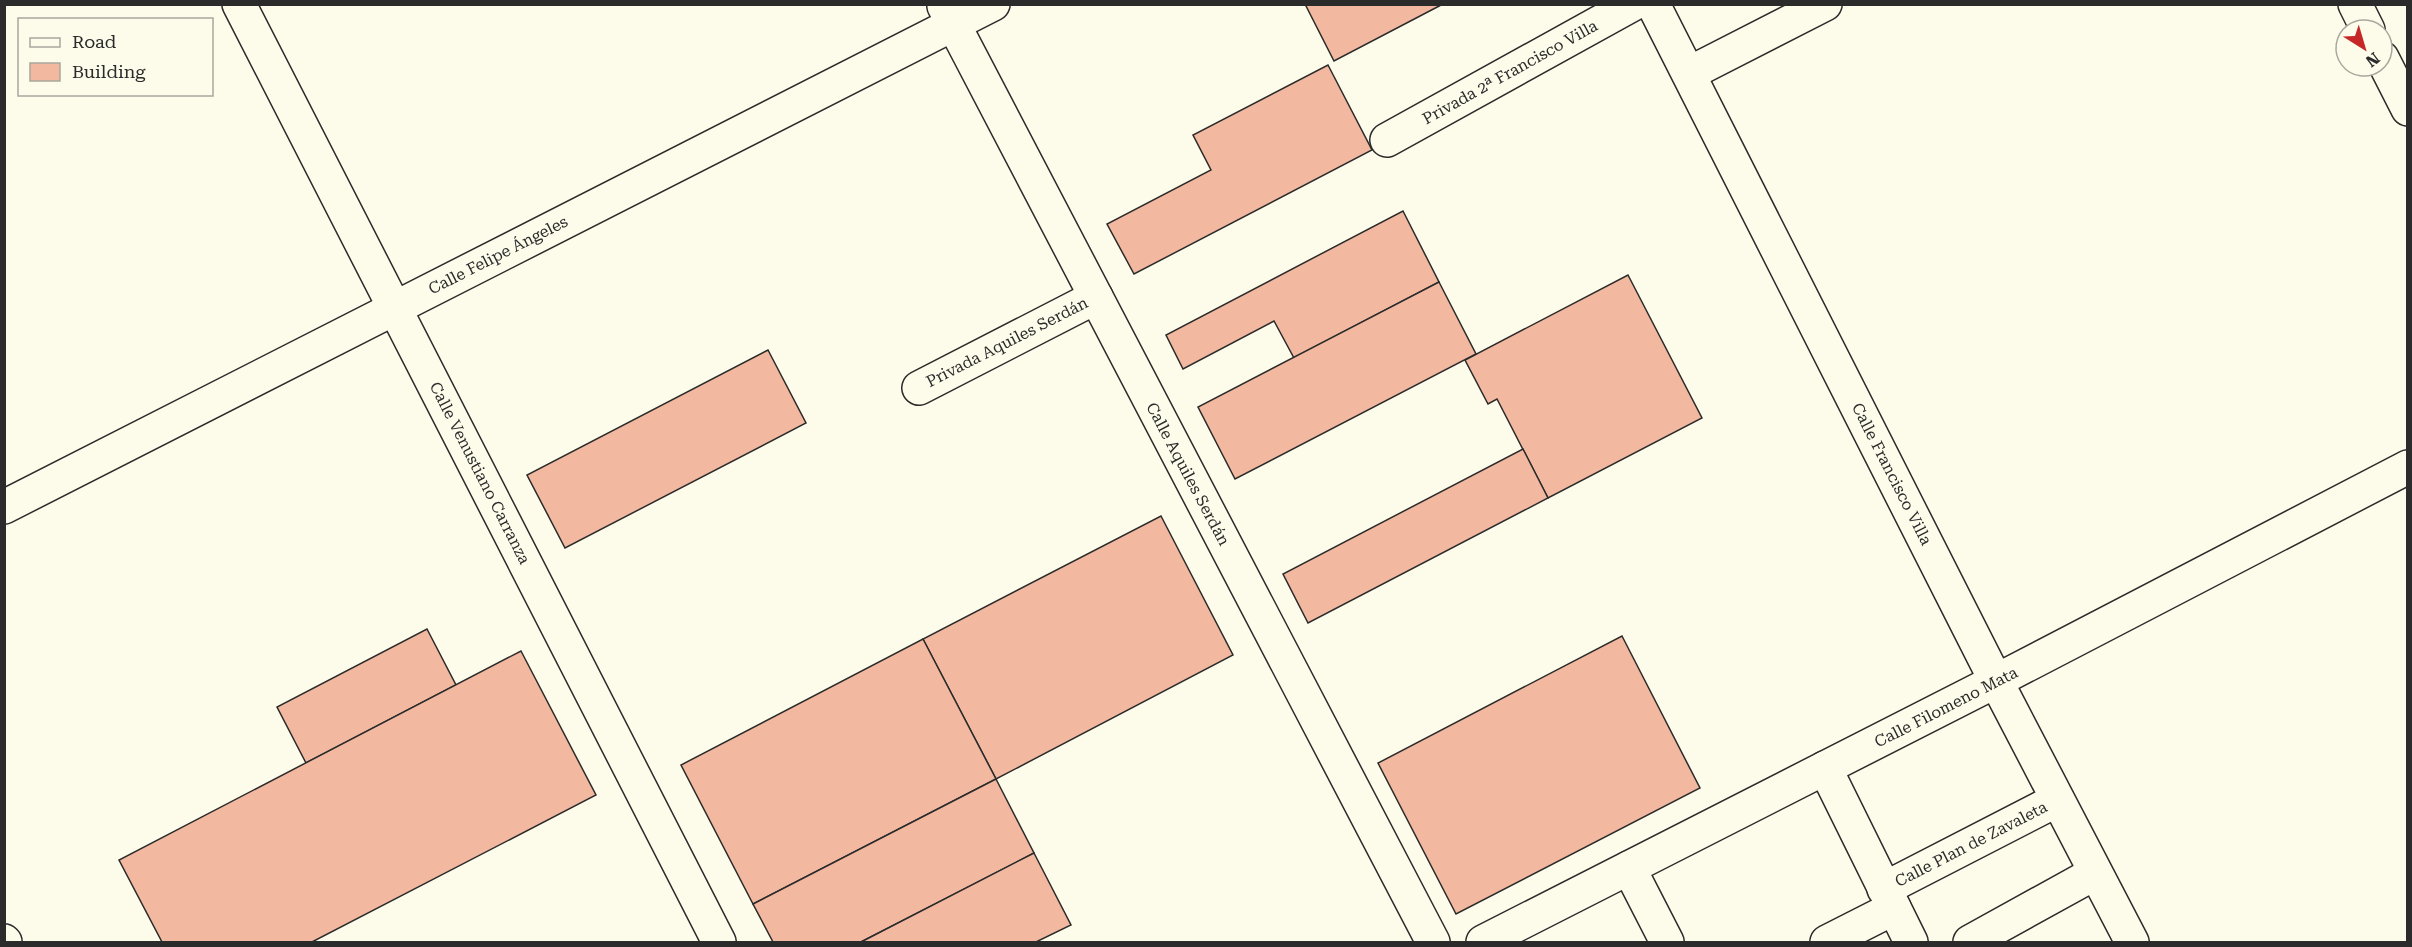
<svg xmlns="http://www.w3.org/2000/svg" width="2412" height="947" viewBox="0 0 2412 947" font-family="'Roboto Serif',serif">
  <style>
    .building { fill: #f2b8a0; stroke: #2b2b2b; stroke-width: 1.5 }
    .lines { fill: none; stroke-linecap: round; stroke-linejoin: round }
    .street-casing { stroke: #2b2b2b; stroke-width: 36 }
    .street { stroke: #fdfbea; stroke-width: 33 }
    .labels { text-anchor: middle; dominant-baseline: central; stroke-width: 4.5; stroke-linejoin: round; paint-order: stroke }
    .street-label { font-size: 16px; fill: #2b2b2b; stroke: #fdfbea }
  </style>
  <rect width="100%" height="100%" fill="#fdfbea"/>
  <!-- building -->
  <g class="building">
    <path d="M1305,4h138l-109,57z"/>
    <path d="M1328,65l44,85 -238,124 -27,-50 104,-54 -18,-35z"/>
    <path d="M1403,211l36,71 -145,76 -20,-37 -91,48 -17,-34z"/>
    <path d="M1628,275l74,143 -154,80 -51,-99 -9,5 -23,-44z"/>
    <path d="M1439,282l37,72 -241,125 -37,-72z"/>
    <path d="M768,350l38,73 -241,125 -38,-73z"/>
    <path d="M1523,449l25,49 -240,125 -25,-49z"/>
    <path d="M1161,516l72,139 -237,124 -73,-140z"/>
    <path d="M427,629l29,56 -150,78 -29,-56z"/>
    <path d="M1622,636l78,152 -244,126 -78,-151z"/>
    <path d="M923,639l73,140 -243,125 -72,-139z"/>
    <path d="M521,651l75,144 -284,147h-150l-43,-82z"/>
    <path d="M996,779l38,74 -173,89h-88l-20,-38z"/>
    <path d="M1034,853l37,72 -35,17h-175z"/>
  </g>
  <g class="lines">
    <defs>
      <g id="street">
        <path d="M239,4l480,938"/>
        <path d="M1653,4l343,677 136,261"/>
        <path d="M2355,4l13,26"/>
        <path d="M944,6l489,936"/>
        <path d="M2382,58l26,51"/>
        <path d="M1690,73l135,-69"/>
        <path d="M1387,140l246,-136"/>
        <path d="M919,388l177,-91"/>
        <path d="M4,507l989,-503"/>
        <path d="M1825,768l86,174"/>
        <path d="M1629,868l38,74"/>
        <path d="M1884,889l173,-89"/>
        <path d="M4,941l1,1"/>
        <path d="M1483,942l513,-261 412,-214"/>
        <path d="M1827,942l67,-34"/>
        <path d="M1970,942l125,-69"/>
      </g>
    </defs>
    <!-- street casing -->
    <use href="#street" class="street-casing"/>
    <!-- street -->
    <use href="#street" class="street"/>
  </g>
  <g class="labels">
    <!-- street labels -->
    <g class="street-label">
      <text transform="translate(1510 72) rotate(-29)">Privada 2ª Francisco Villa</text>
      <text transform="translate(498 255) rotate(-27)">Calle Felipe Ángeles</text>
      <text transform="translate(1007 342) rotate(-27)">Privada Aquiles Serdán</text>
      <text transform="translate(480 473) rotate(63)">Calle Venustiano Carranza</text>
      <text transform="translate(1188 474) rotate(62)">Calle Aquiles Serdán</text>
      <text transform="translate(1892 474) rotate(63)">Calle Francisco Villa</text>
      <text transform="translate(1946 707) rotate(-27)">Calle Filomeno Mata</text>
      <text transform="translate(1971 844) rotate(-27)">Calle Plan de Zavaleta</text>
    </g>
  </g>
  <!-- border -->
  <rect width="2412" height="947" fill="none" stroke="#2b2b2b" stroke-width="12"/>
  <!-- legend -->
  <rect x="18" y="18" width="195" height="78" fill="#fdfbea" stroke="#a9a89e" stroke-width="1.5"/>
  <rect x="30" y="38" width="30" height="9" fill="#fdfbea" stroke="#a9a89e" stroke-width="1.5"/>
  <text x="72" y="48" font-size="18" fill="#2b2b2b">Road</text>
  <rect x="30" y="63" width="30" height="18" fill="#f2b8a0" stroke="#a9a89e" stroke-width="1.5"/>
  <text x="72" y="78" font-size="18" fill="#2b2b2b">Building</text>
  <!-- north arrow -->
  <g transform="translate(2364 48) rotate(143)"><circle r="28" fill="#fdfbea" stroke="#a9a89e" stroke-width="1.5"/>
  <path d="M0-4.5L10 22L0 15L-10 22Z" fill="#c62828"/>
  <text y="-9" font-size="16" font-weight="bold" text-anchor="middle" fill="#2b2b2b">N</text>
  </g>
</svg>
